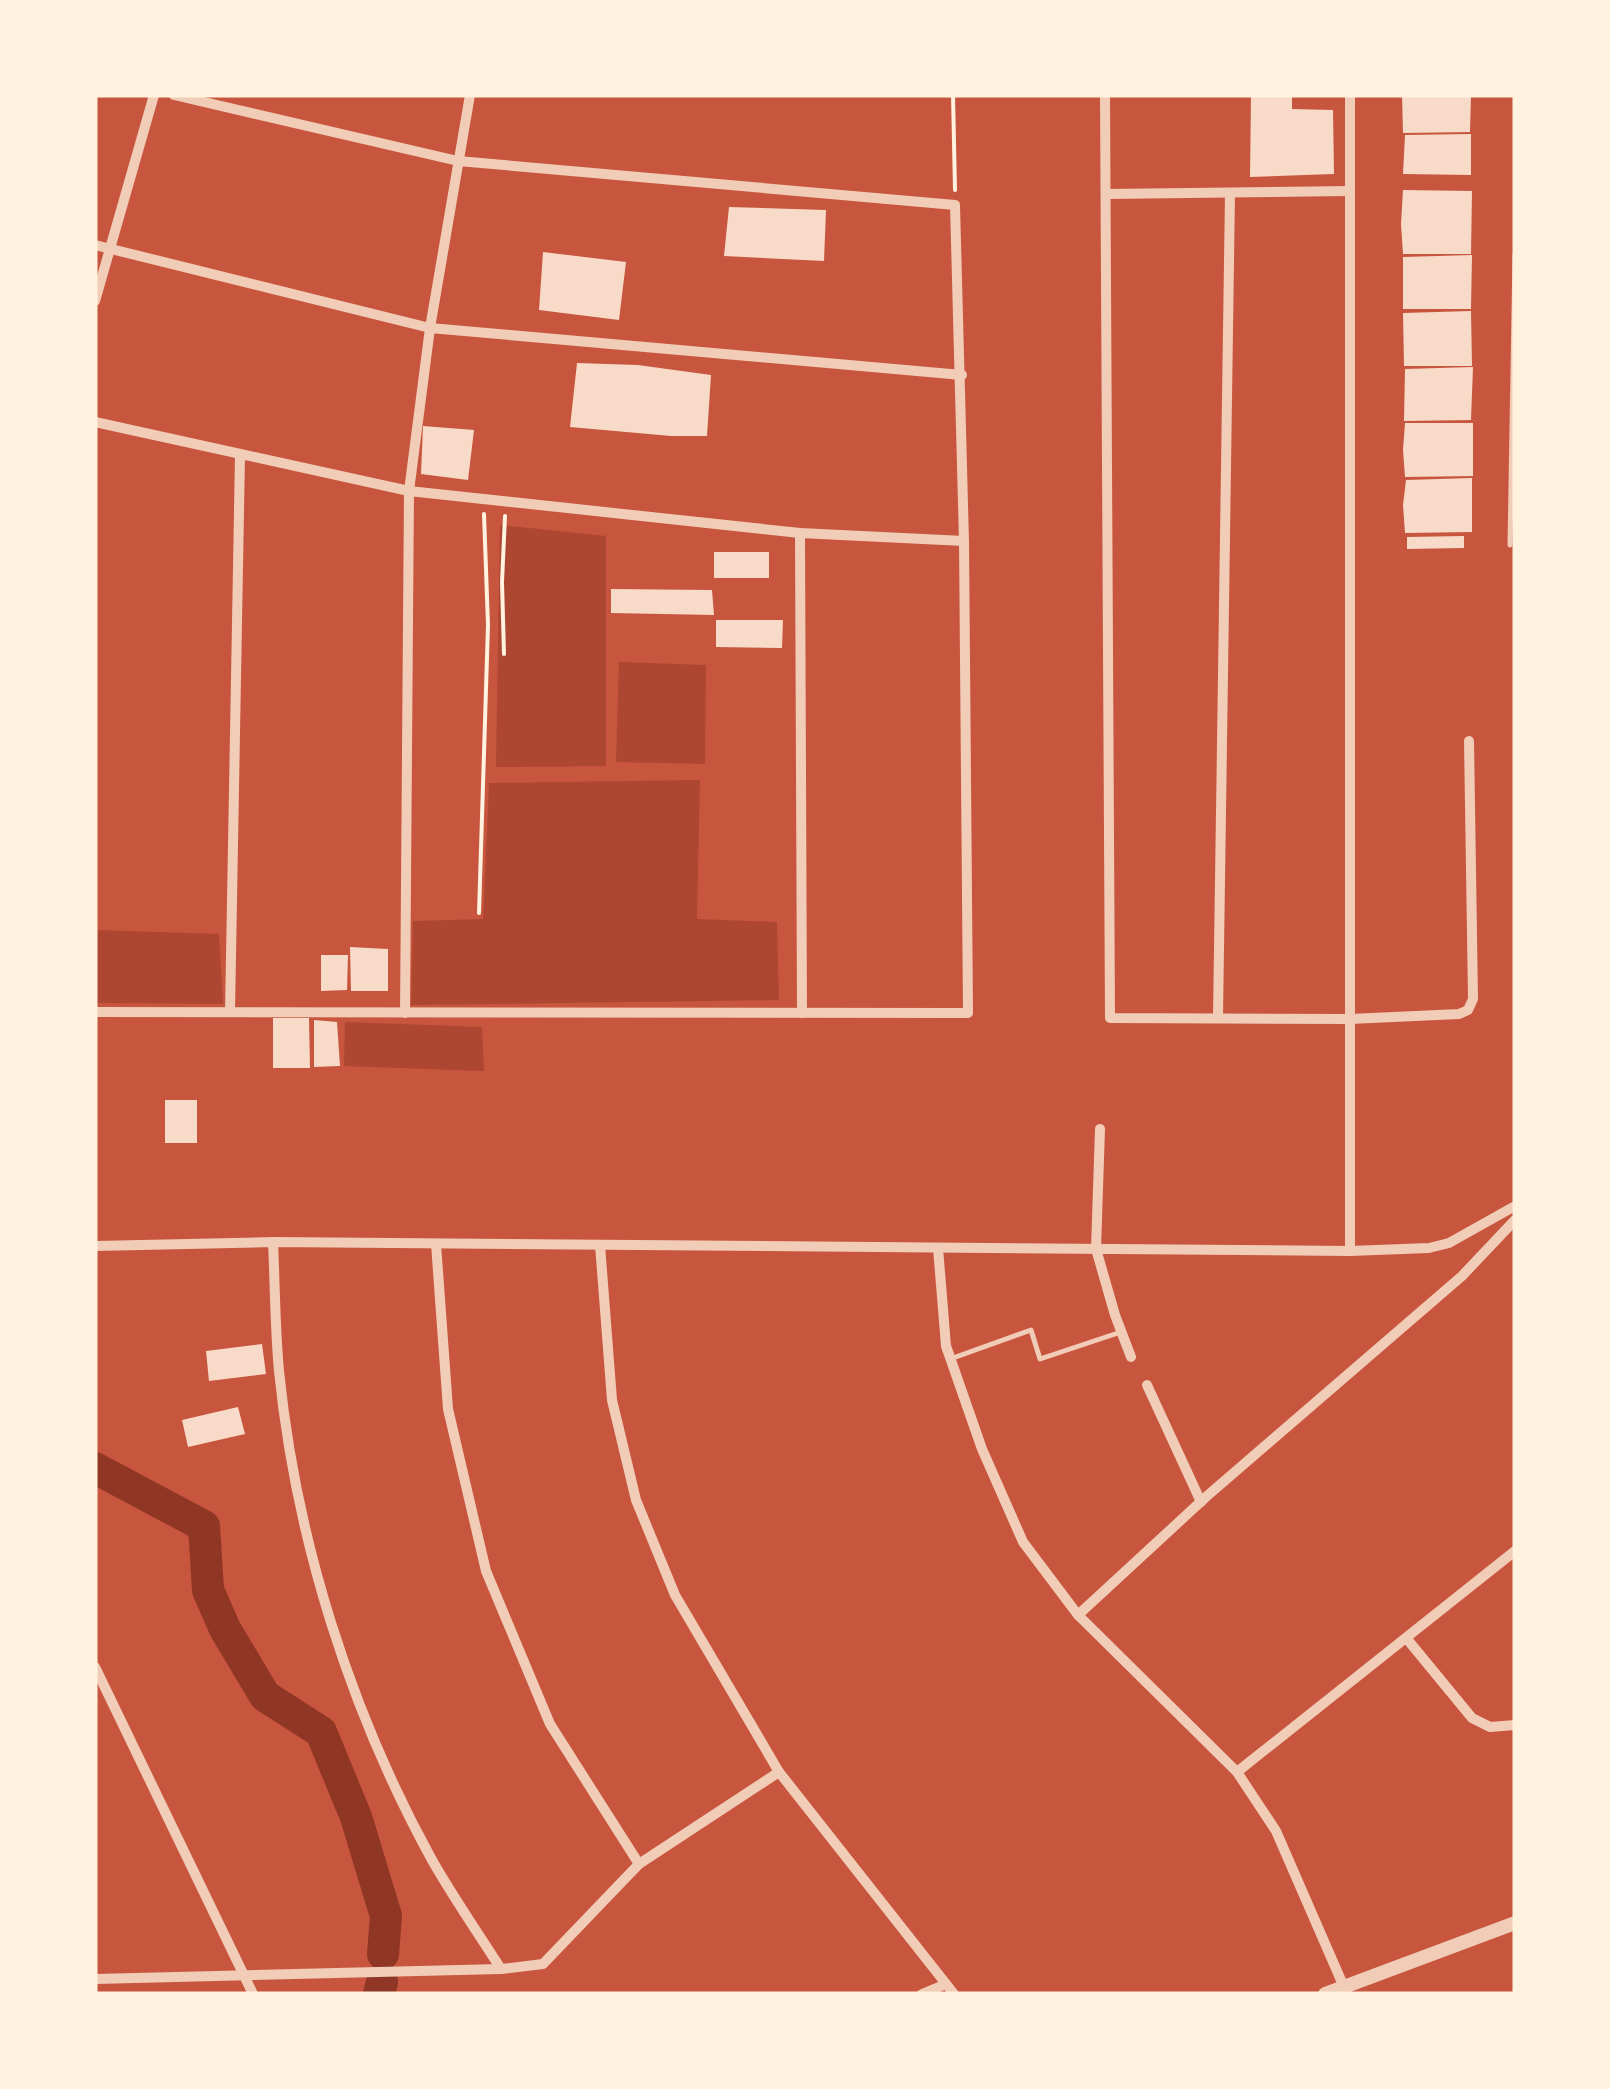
<svg xmlns="http://www.w3.org/2000/svg" width="1610" height="2089" viewBox="0 0 1610 2089" font-family="'Work Sans',sans-serif">
  <style>
    .green { fill: #ae4732 }
    .lines { fill: none; stroke-linecap: round; stroke-linejoin: round }
    .river { stroke: #8f3625; stroke-width: 32 }
    .building { fill: #f7dbc8 }
    .path { stroke: #fff3e0; stroke-width: 4 }
    .service { stroke: #f1ccb7; stroke-width: 5 }
    .minor { stroke: #f1ccb7; stroke-width: 10 }
    .tertiary { stroke: #f1ccb7; stroke-width: 14 }
  </style>
  <rect width="100%" height="100%" fill="#c8553d"/>
  <!-- green -->
  <g class="green">
    <path d="M500,525l106,11v230l-110,1z"/>
    <path d="M619,662l87,3 -1,99 -89,-2z"/>
    <path d="M700,780l-3,139 80,3 2,78 -368,5 2,-84 70,-2 6,-136z"/>
    <path d="M95,930l124,4 4,70 -128,-1z"/>
    <path d="M345,1022l137,5 2,44 -140,-5z"/>
  </g>
  <g class="lines">
    <!-- river -->
    <g class="river">
      <path d="M95,1468l109,58 4,64 17,39 40,67 56,36 35,85 30,99 -3,38"/>
      <path d="M379,1994l3,-12"/>
    </g>
  </g>
  <!-- building -->
  <g class="building">
    <path d="M1251,95h41v14l41,1 1,64 -84,3z"/>
    <path d="M1402,95h69l-1,37 -67,1z"/>
    <path d="M1471,134v41l-68,-1 2,-39z"/>
    <path d="M1403,190l69,1 -1,63h-68l-2,-30z"/>
    <path d="M729,207l97,3 -2,51 -100,-5z"/>
    <path d="M543,252l83,10 -7,58 -80,-10z"/>
    <path d="M1472,255l-1,54h-68v-52z"/>
    <path d="M1471,311l1,55h-68l-1,-53z"/>
    <path d="M577,363l61,2 73,10 -4,61h-36l-101,-9z"/>
    <path d="M1473,367l-2,53 -67,1 1,-52z"/>
    <path d="M1405,423h68v53l-68,1 -2,-27z"/>
    <path d="M423,426l51,4 -6,50 -47,-6z"/>
    <path d="M1472,478v54l-67,1 -2,-28 3,-25z"/>
    <path d="M1464,536v12l-57,1v-12z"/>
    <rect x="714" y="552" width="55" height="26"/>
    <path d="M611,589l101,1 2,25 -103,-2z"/>
    <path d="M716,620h67l-1,28 -66,-1z"/>
    <path d="M350,947l38,2v42h-37z"/>
    <path d="M321,955h27l-1,35 -26,1z"/>
    <path d="M273,1018h36l1,50h-37z"/>
    <path d="M314,1020l23,2 3,44 -26,1z"/>
    <rect x="165" y="1100" width="32" height="43"/>
    <path d="M262,1344l4,30 -57,7 -3,-30z"/>
    <path d="M238,1407l7,27 -57,13 -6,-27z"/>
  </g>
  <g class="lines">
    <!-- path -->
    <g class="path">
      <path d="M953,95l2,95"/>
      <path d="M504,654l-2,-72 3,-66"/>
      <path d="M479,913l9,-288 -4,-111"/>
    </g>
    <!-- service -->
    <g class="service">
      <path d="M1510,545l5,-291"/>
      <path d="M953,1358l78,-28 9,29 81,-27"/>
    </g>
    <!-- minor -->
    <g class="minor">
      <path d="M1105,95l5,923 240,1 109,-5 9,-4 5,-11 -4,-258"/>
      <path d="M1350,95v1156"/>
      <path d="M1106,194l244,-3"/>
      <path d="M95,245l335,83 532,47"/>
      <path d="M95,301l59,-206"/>
      <path d="M95,422l314,69 391,42 164,8"/>
      <path d="M800,533l2,480"/>
      <path d="M95,1012l873,1 -4,-472 -9,-336 -497,-44 -284,-66"/>
      <path d="M230,1012l10,-557"/>
      <path d="M405,1013l4,-522 21,-163 40,-233"/>
      <path d="M1218,1018l12,-825"/>
      <path d="M1100,1129l-4,120 19,66 16,42"/>
      <path d="M273,1242c2,43 2,86 6,129 17,169 71,340 153,489 21,37 46,73 69,109"/>
      <path d="M436,1244l12,165 38,162 64,153 89,140"/>
      <path d="M600,1245l12,155 24,100 39,95 104,177 175,222"/>
      <path d="M95,1246l178,-4 1077,9 79,-3 20,-5 66,-37"/>
      <path d="M938,1248l8,98 36,103 41,93 55,73 159,157 39,59 71,163"/>
      <path d="M1147,1385l54,117"/>
      <path d="M1078,1615l129,-119 255,-220 53,-56"/>
      <path d="M1407,1639l65,79 18,9 25,-2"/>
      <path d="M95,1667l158,327"/>
      <path d="M1237,1772l278,-221"/>
      <path d="M95,1979l406,-10 42,-5 96,-100 140,-92"/>
      <path d="M922,1994l24,-10"/>
    </g>
    <!-- tertiary -->
    <path class="tertiary" d="M1325,1994l190,-71"/>
  </g>
  <!-- border -->
  <rect width="1610" height="2089" fill="none" stroke="#fff3e0" stroke-width="195"/>
</svg>
